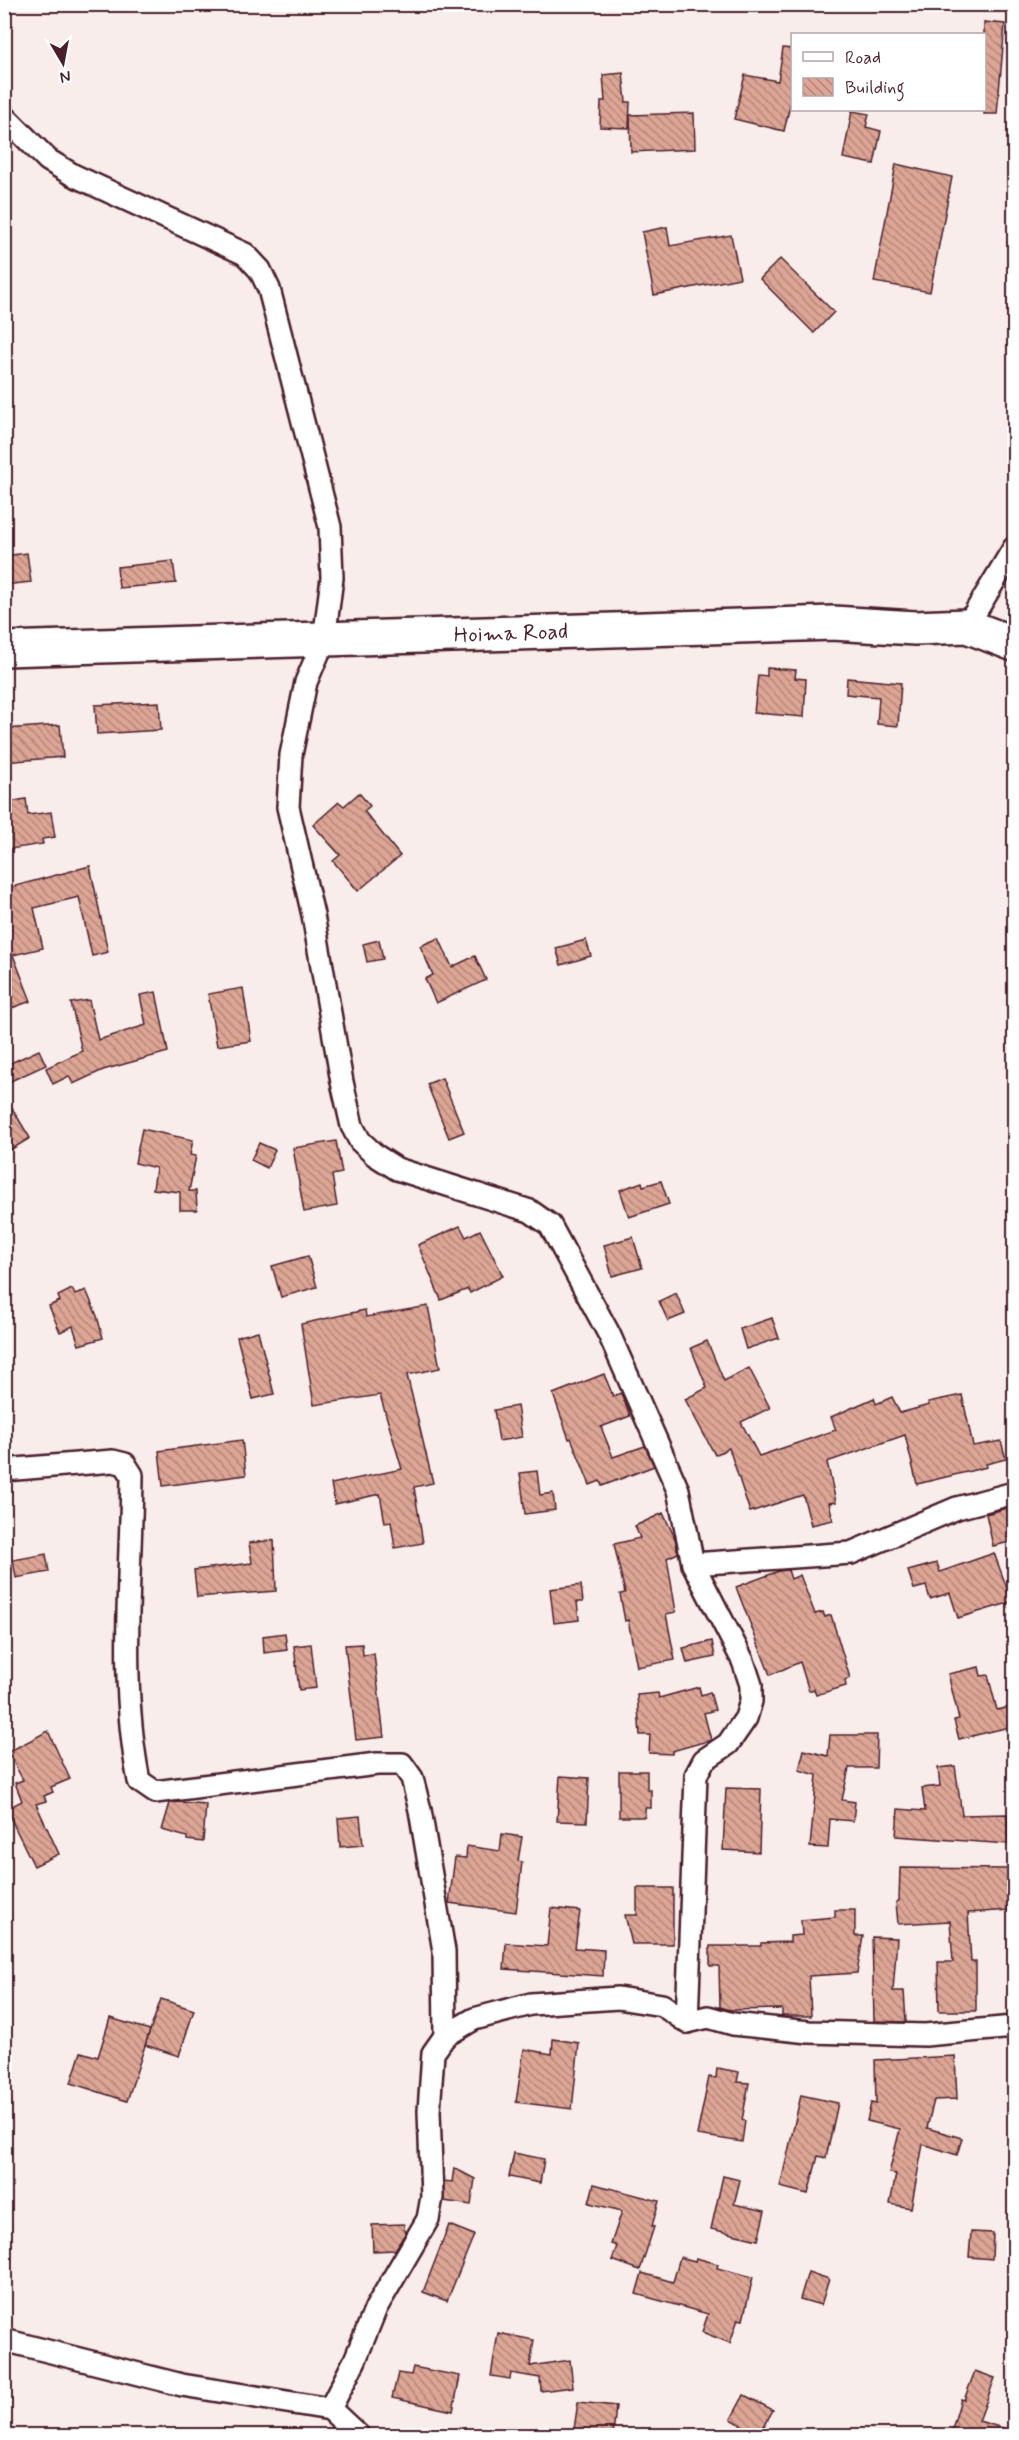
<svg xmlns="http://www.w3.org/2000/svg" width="1019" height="2440" viewBox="0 0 1019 2440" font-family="Mynerve,sans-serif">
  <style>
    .building { fill: url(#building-back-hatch); stroke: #4a1f2b; stroke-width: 1.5 }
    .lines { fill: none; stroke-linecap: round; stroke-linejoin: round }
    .minor-casing { stroke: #4a1f2b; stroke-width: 26 }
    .primary-casing { stroke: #4a1f2b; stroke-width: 38 }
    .minor { stroke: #fff; stroke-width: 21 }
    .primary { stroke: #fff; stroke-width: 33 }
    .labels { text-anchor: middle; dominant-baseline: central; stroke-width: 6; stroke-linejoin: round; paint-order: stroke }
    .street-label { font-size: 22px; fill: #4a1f2b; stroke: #fff }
  </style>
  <defs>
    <pattern id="building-back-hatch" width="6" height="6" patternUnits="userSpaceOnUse" patternTransform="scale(1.5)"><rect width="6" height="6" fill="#dca595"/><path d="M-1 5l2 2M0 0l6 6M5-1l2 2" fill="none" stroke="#b4867a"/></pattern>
  </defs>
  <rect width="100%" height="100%" fill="#f8edea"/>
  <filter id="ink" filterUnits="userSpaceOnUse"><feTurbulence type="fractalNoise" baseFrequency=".0167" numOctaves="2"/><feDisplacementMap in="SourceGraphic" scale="12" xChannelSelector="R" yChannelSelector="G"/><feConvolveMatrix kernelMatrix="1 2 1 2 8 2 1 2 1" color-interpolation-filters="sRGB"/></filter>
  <g filter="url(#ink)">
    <!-- building -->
    <g class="building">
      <path d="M984,22l21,2 -8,90h-13z"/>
      <path d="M783,48l9,1v48l-8,34 -50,-12 11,-44 33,6z"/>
      <path d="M623,73l3,29h4l-1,26 -29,-1 1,-26h4l-2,-26z"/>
      <path d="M852,111l17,3 -3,13 15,4 -7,33 -31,-6z"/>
      <path d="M694,113l1,36 -64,3 -1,-37z"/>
      <path d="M896,164l56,13 -22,115 -56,-10z"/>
      <path d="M667,227l3,19 61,-11 9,43 -86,17 -12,-63z"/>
      <path d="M780,259l54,53 -20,21 -54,-54z"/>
      <path d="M27,553l4,29 -27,3v-29z"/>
      <path d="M173,561l3,22 -57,5 -2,-21z"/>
      <path d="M767,668l29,2 -1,8 11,1 -2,38 -50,-4 4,-38 9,1z"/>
      <path d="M847,678l54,5 -3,43 -21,-2 2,-27 -33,-3z"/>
      <path d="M159,702l2,28 -64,4 -2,-29z"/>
      <path d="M60,725l3,32 -59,5v-33z"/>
      <path d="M359,793l11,13 -6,5 36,45 -42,35 -25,-30 7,-6 -27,-30 26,-23 5,4z"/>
      <path d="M26,799l2,16 23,-3 4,25 -13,2 1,5 -39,6v-47z"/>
      <path d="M90,866l18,86 -16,4 -13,-59 -45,11 9,40 -30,7 18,46 -22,8 -5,-12v-108z"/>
      <path d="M439,938l13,29 23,-11 11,24 -50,23 -11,-24 8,-4 -13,-29z"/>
      <path d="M379,940l4,19 -16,3 -4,-18z"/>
      <path d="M586,940l5,16 -30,9 -5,-17z"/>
      <path d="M243,988l8,53 -34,5 -9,-52z"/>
      <path d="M156,992l12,60 -65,18 -30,14 -4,-8 -16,8 -7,-16 36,-17 -11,-48 18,-3 9,40 48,-15 -6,-30z"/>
      <path d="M39,1050l7,15 -42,19v-18z"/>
      <path d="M442,1078l22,54 -15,6 -22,-54z"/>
      <path d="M4,1095l26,43 -26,16z"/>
      <path d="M142,1129l51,11 -3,15 6,1 -7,35h7l1,19h-17v-18l-27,-3 3,-21 -21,-5z"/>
      <path d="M336,1141l6,32 -10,2 5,31 -33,6 -11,-64z"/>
      <path d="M259,1143l16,7 -8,18 -16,-8z"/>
      <path d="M661,1181l8,23 -40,13 -9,-27 22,-8 1,4z"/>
      <path d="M460,1226l6,11 14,-7 23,46 -33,17 -2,-4 -27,11 -23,-55z"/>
      <path d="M633,1237l9,31 -30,8 -8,-31z"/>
      <path d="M308,1256l9,31 -36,10 -9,-31z"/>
      <path d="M72,1289l3,6 11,-5 11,26 6,22 -24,7 -6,-19 -13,6 -11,-26 11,-5 -2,-5z"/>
      <path d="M676,1293l9,21 -17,7 -9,-20z"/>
      <path d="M428,1306l12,62 -33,7 26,108 -19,4 9,56 -28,5 -4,-26 -6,1 -5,-29 -45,10 -4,-20 71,-15 -22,-74 -66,10 -13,-81 64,-14 1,7z"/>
      <path d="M772,1318l7,20 -33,11 -6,-20z"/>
      <path d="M258,1331l16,63 -21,5 -16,-62z"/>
      <path d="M707,1341l17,40 25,-13 21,40 -29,14 18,34 77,-26 -5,-13 43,-19 2,6 16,-7 8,16 29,-8 -1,-3 34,-7 11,51 28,-5 5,18 -20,5 1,3 -70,17 -12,-49 -78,27 9,40 -7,1 4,17 -22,5 -8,-30 -53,17 -21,-64 -14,7 -30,-56 22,-11 -16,-40z"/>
      <path d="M604,1374l9,22 8,-3 9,23 -29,11 12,30 32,-11 9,20 -52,20 -2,-5 -10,4 -19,-47 -2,1 -16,-45z"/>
      <path d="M517,1406l5,31 -23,4 -5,-31z"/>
      <path d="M242,1440l4,35 -83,11 -4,-35z"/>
      <path d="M537,1471l3,24 13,-2 2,17 -30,4 -5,-41z"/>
      <path d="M1007,1508l7,33 -21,5 -7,-32z"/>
      <path d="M663,1513l12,25 3,15 -11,5 9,54 -10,2 9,46 -38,7 -9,-47 -3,1 -5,-27 5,-1 -11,-49 26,-6 -5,-12z"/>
      <path d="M274,1540l2,51 -79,6 -3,-27 58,-7 -3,-20z"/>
      <path d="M994,1553l18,49 -54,16 -8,-25 -20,6 -4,-13 -12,3 -6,-18 29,-8 3,9z"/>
      <path d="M46,1554l3,18 -33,6 -3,-18z"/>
      <path d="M788,1570l3,9 9,-4 15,39 8,-2 2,5 6,-2 19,63 -5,2 1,6 -30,9 -2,-6 -5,2 -9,-29 -30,13 -34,-88 43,-16z"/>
      <path d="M581,1585l2,17h-6l2,18 -25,3 -4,-34z"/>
      <path d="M285,1633l2,17 -23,3 -1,-17z"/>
      <path d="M712,1641l3,16 -28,6 -4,-15z"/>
      <path d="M311,1644l5,44 -17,2 -5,-44z"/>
      <path d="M362,1644l1,11 11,-1 10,83 -28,3 -11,-95z"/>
      <path d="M979,1667l2,9 7,-1 9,35 17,-4v20l-55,13 -5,-19 5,-1 -11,-45z"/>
      <path d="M699,1687l2,8 9,-3 5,18 -11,3 7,27 -39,11v3l-23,-1 1,-18h-10l-3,-40 21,-2 1,5z"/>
      <path d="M48,1731l22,48 -19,8 2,5 -9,4 2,5 -10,3 23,50 -25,12 -28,-57 16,-8 -7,-18 8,-3 -15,-28z"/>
      <path d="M830,1735h47l-1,33h-27l-7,32 13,2 -2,19 -23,-2 -2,29 -18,-1 7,-72 -18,-5 5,-20 24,6z"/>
      <path d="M955,1766l7,49 45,-1 1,30 -112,-8 2,-27 27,2 -3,-23 18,-2 -2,-18z"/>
      <path d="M619,1771h28v19h4v18h-6v9h-26z"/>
      <path d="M560,1776l29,2 -2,44 -30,-1z"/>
      <path d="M726,1788l35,1 -2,63 -36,-2z"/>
      <path d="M179,1802l27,2 -3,38 -16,-2v-3l-25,-7 8,-27z"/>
      <path d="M360,1816l3,29 -23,2 -2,-29z"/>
      <path d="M502,1834l20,3 -4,24 4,1 -6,50 -67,-9 6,-46 11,1 1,-12 33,5z"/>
      <path d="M900,1868l108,1 2,41 -42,3 3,49h5v49h-37l-1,-49h15l-3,-41 -52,3 -2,-22 3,-1z"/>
      <path d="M637,1888h36v56h-41l-7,-29h12z"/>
      <path d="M551,1908l29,3 -5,37 29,2 -1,26 -99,-7 2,-26 41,3z"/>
      <path d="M835,1910h20v26h8l-6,37 -48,3 2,40h-29v-7l-52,1 -10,-3 -1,-41h-9v-20h51v-3l29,-1v-6l12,-1 -1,-15 34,-3z"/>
      <path d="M872,1937l25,1 -4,53h11l2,31 -32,-1z"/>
      <path d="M161,1999l33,11 -15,46 -34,-11z"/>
      <path d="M110,2018l40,12 -23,71 -56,-18 10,-31 17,5z"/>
      <path d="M553,2039l26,4 -7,66 -56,-7 8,-53 28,5z"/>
      <path d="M955,2056l2,43 -23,1 -7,28 35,10 -5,17 -34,-11 -12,64 -21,-4 6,-30 -7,-1 11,-44 -33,-8 4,-18 5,1 -1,-44z"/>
      <path d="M717,2068l22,4 -2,10 12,1 -7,37 3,1 -3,21 -45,-7 12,-58 7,1z"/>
      <path d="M801,2095l37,8 -12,55 -8,-2 -10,38 -28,-7z"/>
      <path d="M514,2153l30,6 -4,24 -31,-6z"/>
      <path d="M454,2168l21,11 -4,26 -27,-4v-20l8,1z"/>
      <path d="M723,2176l17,4 -6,24 31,7 -7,29 -47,-11z"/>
      <path d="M594,2184l65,17 -7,25 2,1 -14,43 -28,-10 5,-14 -6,-2 11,-33 -33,-8z"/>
      <path d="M404,2224l1,10 -10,16 -22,1 -1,-26z"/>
      <path d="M449,2225l25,10 -27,66 -24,-9z"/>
      <path d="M971,2232l22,1 -1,26 -23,-2z"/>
      <path d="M680,2257l15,4 1,-3 22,6 -1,4 36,9 -10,43 -5,-1 -8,24 -28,-11 6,-18 -72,-20 6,-21 31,9z"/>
      <path d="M808,2272l21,7 -8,26 -21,-6z"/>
      <path d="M498,2333l36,7 -4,26 40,-6 3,27 -32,4 -1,-13 -29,-5 -1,6 -19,-3z"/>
      <path d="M413,2367l47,9 -7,35 -61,-13 6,-25 13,2z"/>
      <path d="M975,2371l20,7 -16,43 34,10v5h-63l11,-37 3,1z"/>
      <path d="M744,2395l29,15 -14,25 -28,-16z"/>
      <path d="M578,2402l38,4 -3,30h-40z"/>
    </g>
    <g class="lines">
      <defs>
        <g id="minor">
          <path d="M4,116l44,44 25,15 172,79 15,16 9,19 61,238 2,51 -8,62 -18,42 -15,73 -3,52 25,108 29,167 10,44 8,15 15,14 22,14 133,42 20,14 59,109 69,156 15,74 50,97 8,24v16l-5,17 -18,26 -24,16 -8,15 -9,247"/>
          <path d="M967,626l47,-78"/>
          <path d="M4,1470l109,-9 12,3 7,11c-1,103 -13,205 7,306l16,11 222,-28h25l10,14 8,32 24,141 1,85"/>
          <path d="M693,1564l158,-11 106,-45 57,-15"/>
          <path d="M4,2340l178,45 148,24 29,27"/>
          <path d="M330,2409l25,-49 21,-52 52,-89 4,-22 -3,-86 4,-58 12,-17 29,-17 57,-15 87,-6 44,7 25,17 21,-5 25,7 76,8 116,3 89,-8"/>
        </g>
        <path id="primary" d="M4,649l829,-26 82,5 52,-2 47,18"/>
      </defs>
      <!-- minor casing -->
      <use href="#minor" class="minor-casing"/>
      <!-- primary casing -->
      <use href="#primary" class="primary-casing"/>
      <!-- minor -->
      <use href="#minor" class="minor"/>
      <!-- primary -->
      <use href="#primary" class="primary"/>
    </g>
  </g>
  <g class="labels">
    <!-- street labels -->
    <g class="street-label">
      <text transform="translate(511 634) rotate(-2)">Hoima Road</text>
    </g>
  </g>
  <!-- margin -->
  <rect width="1019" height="2440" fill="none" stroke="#fff" stroke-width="24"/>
  <rect x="12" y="12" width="995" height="2416" fill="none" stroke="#4a1f2b" stroke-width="2" filter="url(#ink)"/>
  <!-- legend -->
  <rect x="791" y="33" width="195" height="78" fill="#ffffff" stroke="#b7a5aa" stroke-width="1.5"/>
  <rect x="803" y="52" width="30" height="9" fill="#ffffff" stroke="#b7a5aa" stroke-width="1.5"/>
  <text x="845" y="63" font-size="18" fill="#4a1f2b">Road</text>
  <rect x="803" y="78" width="30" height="18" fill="url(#building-back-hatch)" stroke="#b7a5aa" stroke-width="1.5"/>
  <text x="845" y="93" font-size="18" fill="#4a1f2b">Building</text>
  <!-- north arrow -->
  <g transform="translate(63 63) rotate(170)" stroke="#ffffff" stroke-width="4.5" paint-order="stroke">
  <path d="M0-4.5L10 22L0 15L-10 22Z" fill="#4a1f2b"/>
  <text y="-9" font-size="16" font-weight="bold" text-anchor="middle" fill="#4a1f2b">N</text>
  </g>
</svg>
